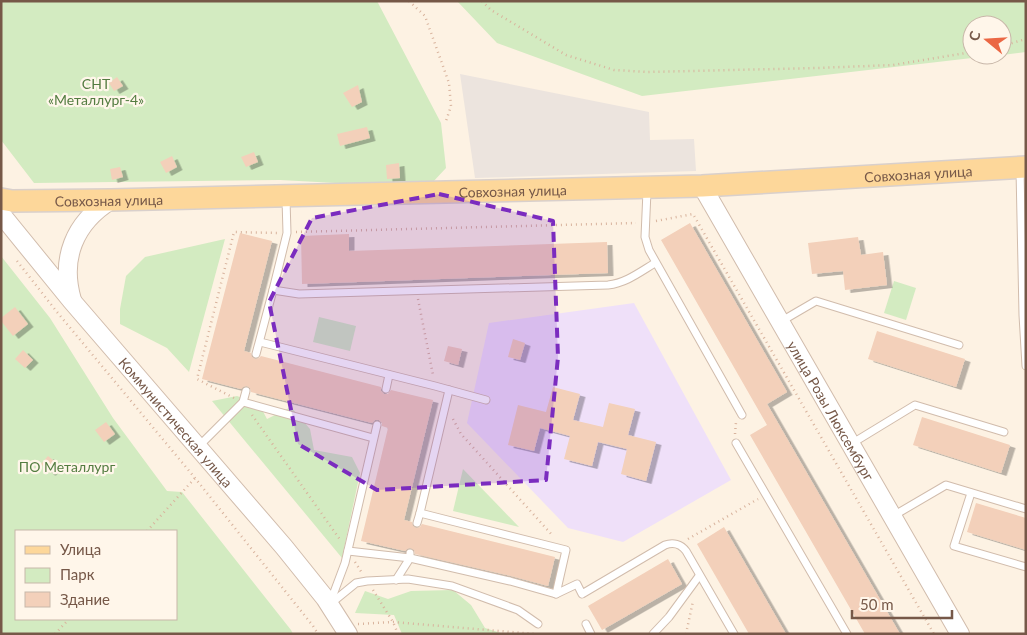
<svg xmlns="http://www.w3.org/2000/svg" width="1027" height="635" viewBox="0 0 1027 635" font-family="Lato,sans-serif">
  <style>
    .industrial { fill: #ece4de }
    .education { fill: #efe0f9 }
    .green { fill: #d3ebc1; fill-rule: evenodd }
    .building { fill: #f3d0ba; filter: url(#shadow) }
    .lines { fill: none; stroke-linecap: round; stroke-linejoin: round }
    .service-casing { stroke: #d1bcac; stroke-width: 9 }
    .tertiary-casing { stroke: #d1bcac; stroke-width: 20 }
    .primary-casing { stroke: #d9d0cc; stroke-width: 24 }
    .path { stroke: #d8b39d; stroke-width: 2.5; stroke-dasharray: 1 4; stroke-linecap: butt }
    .service { stroke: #fff; stroke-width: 7 }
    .tertiary { stroke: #fff; stroke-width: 18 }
    .primary { stroke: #fdd79a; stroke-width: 21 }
    .marked { fill: #7b2cbf; fill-opacity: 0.2; stroke: #7b2cbf; stroke-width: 4; stroke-dasharray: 10 6; stroke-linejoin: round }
    .labels { text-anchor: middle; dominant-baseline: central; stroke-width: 4.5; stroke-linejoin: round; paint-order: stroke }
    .park-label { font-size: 14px; fill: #537c40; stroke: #fff6ea }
    .street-label { font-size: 14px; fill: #765848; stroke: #fff6ea }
  </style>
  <defs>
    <filter id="shadow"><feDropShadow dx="5.5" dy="3" stdDeviation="0" flood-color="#0004"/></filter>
  </defs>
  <rect width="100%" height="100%" fill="#fdf2e3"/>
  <!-- industrial -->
  <path class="industrial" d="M460,74l189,38 1,28 44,-1 2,32 -221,7z"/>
  <!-- education -->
  <path class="education" d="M634,303l97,177 -108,62 -55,-14 -101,-105 22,-100z"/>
  <!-- green -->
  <g class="green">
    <path d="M1,1h376l64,122 5,45 -14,15 -77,1 -75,-4 -246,3 -33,-43z"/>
    <path d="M457,1h569v51l-24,3v-30h-30v30h26l-356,41 -145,-53z"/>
    <path d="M225,239l-36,133 -22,-24 -47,-24v-15l6,-33 19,-19z"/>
    <path d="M1,256l49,62 63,100 54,73 15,1 109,138 2,4h-292zM16,531h160v88h-160z"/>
    <path d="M894,281l22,7 -10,32 -22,-7z"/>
    <path d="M319,317l37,9 -6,25 -37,-9z"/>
    <path d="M237,396l22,8 8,15 24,-12 19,22 4,21 38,7 8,16 -18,85 -130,-157z"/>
    <path d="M463,469l56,58 -66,-16z"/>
    <path d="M453,590l18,15 14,23 19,6h-102l-8,-19 -39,-2 10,-22 23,8 23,-8z"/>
  </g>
  <!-- building -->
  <g class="building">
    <path d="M117,77l6,9 -9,5 -5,-8z"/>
    <path d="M358,85l4,17 -10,5 -9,-14z"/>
    <path d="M367,127l3,11 -30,8 -3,-12z"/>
    <path d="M254,152l4,10 -12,5 -5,-10z"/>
    <path d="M172,156l5,11 -11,6 -6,-11z"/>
    <path d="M399,163l1,15 -13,1 -1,-14z"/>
    <path d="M120,167l3,10 -11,3 -2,-11z"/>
    <path d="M690,223l97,169 -20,12 133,230h-35l-115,-199 17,-10 -106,-185z"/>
    <path d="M240,233l32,8 -28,110 7,2 1,4 3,2 4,-1 2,-2 120,31v4l3,3h4l3,-4 42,10 -29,120 8,2 1,4 3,2 4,-1 2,-3 133,33 -7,29 -37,-10 -96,-22 -1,-4 -4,-2 -3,1 -2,2 -44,-10 27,-113 -6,-2v-3l-3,-3h-4l-3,3 -121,-31 -1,-4 -3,-2 -4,1 -2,2 -39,-10z"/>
    <path d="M349,234v17l258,-9 1,31 -306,11 -1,-48z"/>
    <path d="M858,237l3,18 22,-3 4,33 -42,5 -2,-19 -31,3 -4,-31z"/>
    <path d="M15,307l13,17 -15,12 -12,-15v-3z"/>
    <path d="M877,331l88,28 -9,28 -88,-28z"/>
    <path d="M513,339l12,4 -5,17 -12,-3z"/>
    <path d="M448,346l14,3 -4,16 -14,-4z"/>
    <path d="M23,350l10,10 -8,8 -10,-9z"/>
    <path d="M553,387l27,7 -7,26 30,7 6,-24 26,6 -7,26 28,7 -10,39 -25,-7 6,-25 -29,-7 -6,24 -28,-7 6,-23 -30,-8 -6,23 -26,-6 10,-40 28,7z"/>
    <path d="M922,417l88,28 -9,28 -88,-28z"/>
    <path d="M106,422l9,12 -11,8 -9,-12z"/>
    <path d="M48,456l10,8 -8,9 -9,-9z"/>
    <path d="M976,503l50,15v32l-59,-18z"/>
    <path d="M724,527l62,107h-37l-52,-90z"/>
    <path d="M668,559l14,25 -80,46 -14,-24z"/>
  </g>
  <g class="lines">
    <defs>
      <g id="service">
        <path d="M1020,170l3,145 3,51"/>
        <path d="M647,191l-2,46 4,13 93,165"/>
        <path d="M273,290l26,4 309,-9c18,-2 32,-13 47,-22"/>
        <path d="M780,322l36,-21 143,44"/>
        <path d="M260,342l175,44 51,14"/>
        <path d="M256,354l17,-64 14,-57 -1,-34"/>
        <path d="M386,389l3,-14"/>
        <path d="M449,390l-29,123 146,37 -10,44 21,-10 5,10 83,-49c8,-3 16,-1 21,6l48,83"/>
        <path d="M243,402l130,36"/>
        <path d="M736,443l111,191"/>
        <path d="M851,444l64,-39 89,27"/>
        <path d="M199,446l44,-44 3,-11"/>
        <path d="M971,493l-17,53 72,21"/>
        <path d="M893,516l53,-31 80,24"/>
        <path d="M417,523l3,-10"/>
        <path d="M348,551l62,7 100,23 46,13"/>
        <path d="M396,580l14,-22v-5"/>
        <path d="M330,603l15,-40 32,-138"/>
        <path d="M329,605l27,-22 11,-2 41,-2 44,7 66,24 20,14"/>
        <path d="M586,624l5,10"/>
        <path d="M653,634l16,-17 30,-41"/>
      </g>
      <g id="tertiary">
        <path id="s1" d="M702,186l258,448"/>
        <path id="s2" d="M1,214l70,86 213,247 41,51 23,36"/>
        <path d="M72,300c-12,-41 2,-77 39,-100"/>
      </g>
      <g id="primary">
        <path id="s3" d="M1,199l11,2 99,-1 591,-14 324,-19"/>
      </g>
    </defs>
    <!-- service casing -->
    <use href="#service" class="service-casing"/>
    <!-- tertiary casing -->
    <use href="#tertiary" class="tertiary-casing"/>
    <!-- primary casing -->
    <use href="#primary" class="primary-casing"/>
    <!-- path -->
    <g class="path">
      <path d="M409,1l16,15 24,67 2,23 -5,15"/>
      <path d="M482,1l9,9 75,45 48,15 34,2 169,-4 76,-3 79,-13"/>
      <path d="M1002,46l24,-7"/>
      <path d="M656,221l37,-7 241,420"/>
      <path d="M296,232l340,-9"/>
      <path d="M17,261l40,51 138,166 118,148 5,8"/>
      <path d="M418,299l15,76"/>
      <path d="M234,398l-37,-19 37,-147 44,1"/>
      <path d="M252,415l89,126"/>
      <path d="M453,419l8,15 92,102"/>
      <path d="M735,434l1,-12"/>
      <path d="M147,531l48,-53"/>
      <path d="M688,539l70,-40"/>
      <path d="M355,562l7,11"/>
      <path d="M373,590l20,32 5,12"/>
      <path d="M358,624l35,-2 142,12"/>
      <path d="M55,634l14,-15"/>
      <path d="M686,634l7,-33"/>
    </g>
    <!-- service -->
    <use href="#service" class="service"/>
    <!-- tertiary -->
    <use href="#tertiary" class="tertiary"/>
    <!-- primary -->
    <use href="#primary" class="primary"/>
  </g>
  <!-- marked area -->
  <path class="marked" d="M439,194l114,27 5,136 -12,123 -169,10 -79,-46 -29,-142 43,-84z"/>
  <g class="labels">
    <!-- park labels -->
    <g class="park-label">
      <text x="96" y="83">СНТ<tspan x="96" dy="16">«Металлург-4»</tspan></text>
      <text x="67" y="466">ПО Металлург</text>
    </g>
    <!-- street labels -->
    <g class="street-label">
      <text stroke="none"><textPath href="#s3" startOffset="918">Совхозная улица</textPath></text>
      <text stroke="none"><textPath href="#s3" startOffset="512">Совхозная улица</textPath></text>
      <text stroke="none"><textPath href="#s3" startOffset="108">Совхозная улица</textPath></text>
      <text stroke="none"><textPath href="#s1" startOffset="259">улица Розы Люксембург</textPath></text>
      <text stroke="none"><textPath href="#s2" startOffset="272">Коммунистическая улица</textPath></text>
    </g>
  </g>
  <!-- border -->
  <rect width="1027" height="635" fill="none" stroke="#765848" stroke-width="5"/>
  <!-- legend -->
  <rect x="15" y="530" width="162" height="90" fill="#fff6ea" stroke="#c8b7a9"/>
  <rect x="25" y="546" width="25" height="8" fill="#fdd79a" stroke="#c8b7a9"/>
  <text x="60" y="555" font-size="15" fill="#765848">Улица</text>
  <rect x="25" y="568" width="25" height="15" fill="#d3ebc1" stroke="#c8b7a9"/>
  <text x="60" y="580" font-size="15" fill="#765848">Парк</text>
  <rect x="25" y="592" width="25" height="15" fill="#f3d0ba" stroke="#c8b7a9"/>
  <text x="60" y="605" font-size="15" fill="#765848">Здание</text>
  <!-- north arrow -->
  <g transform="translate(987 40) rotate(288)"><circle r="24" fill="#fff6ea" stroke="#c8b7a9"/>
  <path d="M0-4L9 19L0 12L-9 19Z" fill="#eb6744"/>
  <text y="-8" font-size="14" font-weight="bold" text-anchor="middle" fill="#765848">С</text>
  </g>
  <!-- scale -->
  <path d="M852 610v8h100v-8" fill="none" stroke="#765848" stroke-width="2.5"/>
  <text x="860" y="610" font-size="15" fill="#765848" stroke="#fff6ea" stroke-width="4" paint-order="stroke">50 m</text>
</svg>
